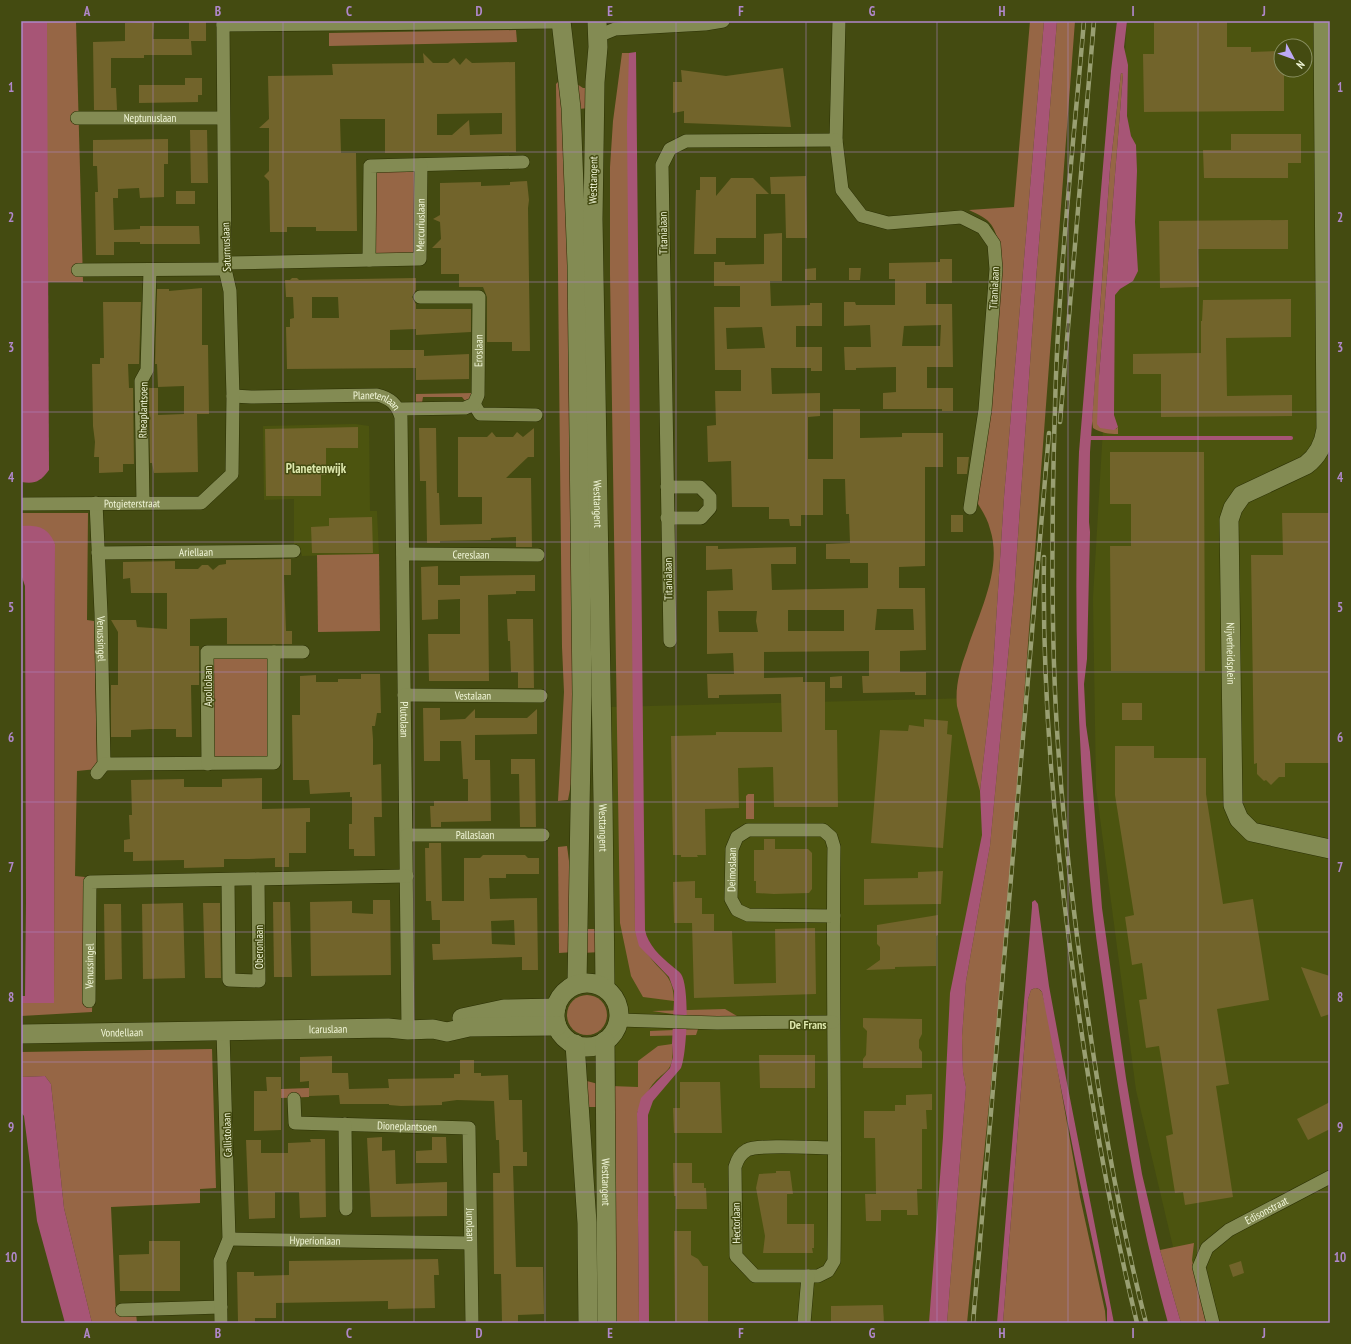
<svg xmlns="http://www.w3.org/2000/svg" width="1351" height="1344" viewBox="0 0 1351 1344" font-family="'PT Sans Narrow',sans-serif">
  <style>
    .built { fill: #4c540f; fill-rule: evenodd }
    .green { fill: #966645 }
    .water { fill: #a75576 }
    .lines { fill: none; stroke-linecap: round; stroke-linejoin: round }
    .stream { stroke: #a75576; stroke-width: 4 }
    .building { fill: #72642b; fill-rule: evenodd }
    .street-casing { stroke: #2b3004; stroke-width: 14 }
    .secondary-casing { stroke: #2b3004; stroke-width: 20 }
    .street { stroke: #838b53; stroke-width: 13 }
    .secondary { stroke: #838b53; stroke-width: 19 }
    .rail-casing { stroke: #999f72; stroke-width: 4.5 }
    .rail { stroke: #444b11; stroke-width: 3; stroke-dasharray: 9; stroke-linecap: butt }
    .grid { fill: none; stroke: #b087ca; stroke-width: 1; stroke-opacity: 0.55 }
    .labels { text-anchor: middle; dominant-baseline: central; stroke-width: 3; stroke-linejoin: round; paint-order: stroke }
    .street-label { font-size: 11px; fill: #f1f6d8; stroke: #444b11 }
    .neighbourhood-label { font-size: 12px; font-weight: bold; fill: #dce6ab; stroke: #444b11 }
    .quarter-label { font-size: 13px; font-weight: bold; fill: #dce6ab; stroke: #444b11 }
    .neatline { fill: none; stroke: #b087ca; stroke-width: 1.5 }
    .grid-label { font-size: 13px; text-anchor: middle; font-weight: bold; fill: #b087ca }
  </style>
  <rect width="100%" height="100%" fill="#444b11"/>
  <!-- built -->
  <g class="built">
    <path d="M1127,21h203v1302h-139l-55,-233 -40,-302 -3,-190zM1281,46h24v24h-24z"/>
    <path d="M355,424l14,2 1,85h7l2,43 -77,2 -1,-5h-7v-52l-30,1 -1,-74z"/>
    <path d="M1015,697l-52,626h-342l-13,-616z"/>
  </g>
  <!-- green -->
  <g class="green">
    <path d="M47,21h29l7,261h-36z"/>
    <path d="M1030,21h14l-40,476 -12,187 -12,107 -23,-85c-2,-20 3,-37 10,-56 12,-37 36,-82 23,-121 -2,-9 -7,-17 -12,-25l21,-259c-5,-22 -10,-26 -30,-35l45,-3z"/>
    <path d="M1057,21h18l-69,914 -39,388h-20l19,-236 -3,-15 -1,-35 4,-56 24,-135 24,-252 21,-302z"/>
    <path d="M516,30l1,12 -188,4v-13z"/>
    <path d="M622,53h7l6,878c4,8 8,18 14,25 14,19 24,18 25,45l-31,-4 -12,-21 -11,-53 -10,-648v-108l3,-46z"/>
    <path d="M1121,73l2,1 -24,302 17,53 2,-2v7c-9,0 -17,-1 -25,-6l-1,-7 18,-252z"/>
    <path d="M566,81l12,666 -10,53 -10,1 6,-109 -2,-45 -6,-563 2,-2z"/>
    <path d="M574,82l9,6h7l1,20 -14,1z"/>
    <path d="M421,165l-1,94 -51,1 1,-94z"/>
    <path d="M473,393l-1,5 -6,4 -4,-5h-39l-1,6h-6v-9z"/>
    <path d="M21,513h67l-1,107 7,1 3,148 -20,2 -2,105 20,2 -3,134 -71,4v-13l33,-1 1,-458 -30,-18h-4z"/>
    <path d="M379,554l1,77 -62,1 -1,-77z"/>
    <path d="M207,652h67l-1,111 -65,2z"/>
    <path d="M748,794h6v25h-8v-23z"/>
    <path d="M567,846l7,53v53l-15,1 -1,-106z"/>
    <path d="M582,929h19v23l-19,1z"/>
    <path d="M1035,988l4,1 3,3 7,29 31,176 25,114 1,12h-103l25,-324 3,-9z"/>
    <circle cx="587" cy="1015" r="20"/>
    <path d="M725,1009l12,7 -44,1 -41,-6z"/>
    <path d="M698,1029l-2,6 -46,1v-5z"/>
    <path d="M672,1044c3,31 -8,24 -22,44 -5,8 -9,17 -13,25l2,210h-28v-237l27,1v-26l20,-15z"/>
    <path d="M212,1049l4,139 -16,1v14l-89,4 5,107 20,-1 1,10h-45l-28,-115 -13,-124 -6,-8 -24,1v-25z"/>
    <path d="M583,1080l19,5 1,22h-20z"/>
    <path d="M309,1088v9l-28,1v-9z"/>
    <path d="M1194,1243l-2,17 14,63h-25l-21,-73z"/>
  </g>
  <!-- water -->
  <g class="water">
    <path d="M21,21h26l2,449c-9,12 -14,14 -28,12z"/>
    <path d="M1044,21h13l-22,271 -21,302 -24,252 -24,135 -4,56 1,35 3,15 -19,236h-18l14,-186 7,-144 32,-158 -2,-44 12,-107 12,-187z"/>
    <path d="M1117,21h10l-3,26 4,18 -1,51 4,20 5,9 1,26 -2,51 3,49 -5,10 -13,8 -5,6 -1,120 4,12 -4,3 -14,-2 -3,-4 2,-48 24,-302 -2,-1 -11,96 -9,125 -11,158 -1,70 1,10 -3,127 -3,25 2,41 4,27 12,156 24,170 16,96 18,76 21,73h-13c-28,-100 -45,-201 -60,-303 -5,-36 -11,-73 -15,-109 -16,-152 -20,-306 -14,-459l32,-381z"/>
    <path d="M636,52l9,878c3,15 15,26 27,36 2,2 7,5 9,8 9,13 6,80 0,94l-28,33 -5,14 1,208h-10l-2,-210 4,-15 29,-30 3,-11 -1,-13 2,-43v-10l-5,-14 -30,-31 -4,-15 -8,-806 2,-72z"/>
    <path d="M21,526c17,-1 27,1 34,18l-1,459h-33v-7h4l1,-93 -1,-317 -4,-12z"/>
    <path d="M1035,900l3,4 11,82 17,92 48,245h-7v-14l-31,-145 -34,-172c-2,-4 -7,-5 -11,-2l-3,9 -25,324h-6l35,-416v-5z"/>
    <path d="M45,1076l6,8 13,124 28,115h-27l-28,-102 -13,-105 -3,-4v-35z"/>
  </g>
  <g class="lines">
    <!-- stream -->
    <path class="stream" d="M1087,438h204"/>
  </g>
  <!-- building -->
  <g class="building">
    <path d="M141,21h13l-1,18h36v-18h17v20h-15l1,14h-48v3h-33v30h5l1,22h-23l-1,-68 32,-1v-18l16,-1z"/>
    <path d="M1154,21h73v26h24v5l30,-1v19h3v41l-140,1 -1,-58h11z"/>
    <path d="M423,53l10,10h15l6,-5 6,7 6,-7 6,5 43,-1 1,90 -131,1v-34h-45l1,34h15l1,78h-41v-4h-29v5h-17l-1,-51 -5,-5 5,-5v-43h-10l10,-9 -1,-43 65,-1 -1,-11 92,-1zM502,113v21l-32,1 -1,-15 -17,15h-15v-21z"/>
    <path d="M783,68l8,59 -107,-4v-12l-11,2v-31h9l-1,-12 45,6z"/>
    <path d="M185,78h17v17h-4v7l-59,1v-18h46z"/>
    <path d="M190,130h17l1,53h-17z"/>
    <path d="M1231,134h70v29h-13v15h-84l-1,-28h28z"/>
    <path d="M168,139v25h-4v33l-24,1 -1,-10 -21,1v9h-5l1,32 26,-1v-3h59l1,18h-60v-2h-26v13h-18l-1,-63h3l-1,-26h-4v-26z"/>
    <path d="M806,176l1,62h-21l-1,-44h-14l-1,-17z"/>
    <path d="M700,177h16v19l15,-18h22l16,16h-13v44h-40v16h-22l2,-64h4z"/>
    <path d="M527,181l2,19 -1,8 2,143h-18v-9h-25v-45l-4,-10h-24v-13h-18v-26h-9l9,-9 -1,-17 -7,-3 7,-4v-32l41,-1v4l29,-1v-3z"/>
    <rect x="176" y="191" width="19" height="13"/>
    <path d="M1288,220v29h-90l1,38 -39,1 -1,-67z"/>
    <path d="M782,233v48h-12l1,25 39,-1v-2h12v23h-26v21h26v24h-11v-3h-40l1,26 48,-1v23l-12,1v42h25v-50h27v29l42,-1v-4h41v34h-18v99l-26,1v21h26l1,62 -26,1v21h26v23h-11v-3l-52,1 -1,-17h7v-25l-105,1v26l39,-1v5h22v48h12l1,77h-64l-1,-40 -35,1 1,40 -34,1 1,46h-9l1,2h-17v-2h-8l-2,-119 45,-1v-3h66l-1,-38 -62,1v3h-11l-1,-24h27l-1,-21 -26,1v-63l26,-1 -1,-21 -26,1v-24h12v3l78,-2v17h-25l1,26 96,-2v-25h-18v-4h-24v-15l24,-1 -1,-29h-3l-1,-35h-22v36h-22v11h-11l-1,-7h-20v-12h-37l-1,-46 -23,1 -1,-36 9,-1 -1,-34h26v-21h-26l-1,-63h26v-21h-26v-24h11v3l39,-1v-30zM762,327l3,21 -38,1 -1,-21zM877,609h36l1,21h-39zM788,610h56v21h-56zM718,611h39l-1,10 2,11h-39z"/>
    <path d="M940,259h12v24h-26v21h26l1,63h-26v21h26v23h-11v-2h-59v-16l13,-1v-25l-40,1v2h-11l-1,-23h27l-1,-22 -26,1v-24h11l1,3h39v-26h-6v-16l51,-1zM941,325l-1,21h-38l2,-20z"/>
    <path d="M816,268v12h-11v-11z"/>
    <path d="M849,268h12l-1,12h-11z"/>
    <path d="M292,278h5l2,2 117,-2v12l-4,7 4,7v5h55v23l-55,3v-6l-26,1v20h34v6l45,-2v25l-53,1v-12l-129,1 -1,-42h4v-8l4,-1 -1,-21h-7l-1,-17h5zM312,297h26l1,21h-27z"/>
    <path d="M202,288v57h6l1,69h-12l1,58 -44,1 -2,-10h-2l-1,-75h9v27l26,-1v-28l-26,1 -1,-23h-2l2,-75h12v2z"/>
    <path d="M1291,299v38l-65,1 1,58 65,-1v21l-131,1v-43h-28v-20l68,-1v-32h1l1,-21z"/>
    <path d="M103,302h38l-2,62h-11l1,24h4l1,76h-11v8l-24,1v-16h-5l1,-15 -2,-16 -1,-62h8v-6h4z"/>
    <path d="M358,427v21h-32v27h-5v21h-55l-1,-67z"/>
    <path d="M419,428h17l1,65h2l1,32 42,-1v-27h-24v-60h29l5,-5 4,5h17l4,-5 6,5 11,-9v29h-6l-22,21h25l1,69h-16v-10l-25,1v2l-51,1v2h-13l-1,-62h-6z"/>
    <path d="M1110,452h94l1,219h-94l-1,-125h21v-42h-21z"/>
    <path d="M957,457h12l-2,17h-10z"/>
    <path d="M1282,513h48v250h-45v14h-6l-8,8 -5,-5 -2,1 -7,-7v-11l-3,1 -3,-209h32z"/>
    <rect x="951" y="515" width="12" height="17"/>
    <path d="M372,517l1,36h-61l-1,-26 18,-1v-8z"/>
    <path d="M291,559v16h-7l2,56h6v13h-65v-26l-37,1v27h9v39h-8l1,52h-16v-8h-26l-19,1v7h-20v-52h7v-53l-7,-12h25l1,7 30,2v-36h-36l-1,-15 -7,1v-17l52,-1v8h23l4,-4h6l5,5 6,-5 7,-1v-4z"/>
    <path d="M438,566v19h22v-9l75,-1v16h-19v3l-28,1 1,86h-60l-1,-47h32v-35l-22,1v19l-16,1 -1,-53z"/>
    <path d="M507,619h26l1,69h-16v-16h-7l-1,-31h-2z"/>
    <path d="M361,674h19l1,39h-4l-2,13h-3l1,13v26l8,-1 1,53h-8l1,39h-21v-7h-5v-25h3v-27h-2v-5l-40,2 -1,-14h-16l-1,-65h8v-39l16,-1v7h22v-3h23z"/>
    <path d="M842,676v12h-12v-11z"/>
    <rect x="1122" y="703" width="20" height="17"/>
    <path d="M423,708h17v12l25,-1 10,-10v9h52l10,-9v25l-62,1v25h15l1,61 -50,1v5h-10l-1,-21h4v-5h34v-22h-5l-2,-38h-21v20h-16z"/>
    <path d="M924,719l24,2 -1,13 5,1 -9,113 -72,-5 9,-113 28,1 1,-6 15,2z"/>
    <path d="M1115,746h39v12h52v36l17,110 30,-5 16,101 -52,9 12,75 -13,2 17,111 -48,8 -2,-13 -8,1 -9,-57 7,-2 -14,-88 -13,2 -7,-48 8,-1 -5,-36 -10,2 -7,-48 9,-2 -19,-120z"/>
    <path d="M511,759h24l1,68h-16l-1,-53h-8z"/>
    <path d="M262,778v31l48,-1v14h-4v31h-17v14h-14v-9l-26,1h-25v8l-40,1v-8l-51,1v-9h-9v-12l6,-1 -1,-24h3l-1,-35 53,-1v8h38v-8z"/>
    <path d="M764,839h11v10h33l4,4v36l-3,4 -35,1 -18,-1v-12h-2v-31h10z"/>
    <path d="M429,843h12l1,58h22v-43h16l3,-3h42l3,3h11v16h-33v4h-17l1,21 47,-1 1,72h-16v-13l-89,3 -1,-16h8v-24h-8l-1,-19h-5l-1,-53h4zM514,920l1,25 -23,-1 -1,-23z"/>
    <path d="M943,871l-2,33 -77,1v-26l54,-1v-6z"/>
    <path d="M695,881v17h7v16h12v17h18l2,53 42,-1 -1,-54 40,-1 1,66 -122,4 -2,-75h-18l-1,-41z"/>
    <path d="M373,900h17l1,75 -80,1 -1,-74 42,-1v12l21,1z"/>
    <path d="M273,902h17l2,75h-18z"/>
    <path d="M183,903l2,75 -42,1 -1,-75z"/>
    <path d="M203,903h17l1,75h-16z"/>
    <path d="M104,904h17l1,75 -17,1z"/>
    <path d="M938,915v20l-2,1v30l-41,1v2l-29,1 14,-10v-13l-3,-3v-19z"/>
    <path d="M1301,967l29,9v38l-9,3z"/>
    <path d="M863,1018l59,1v15l-3,6v8l3,4v16h-59v-9l3,-4 1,-24 -4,-4z"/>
    <path d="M759,1055h56v33h-55z"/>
    <path d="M332,1056v17h16l1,16 40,-1 -1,-9 66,-1v-4h6v-14h14v13h7v3l27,-1 1,25h13l1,52h4v14h-14l3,101h27l1,47 -26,1v8h-16l-1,-49h-7l-1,-101h7l-1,-33h-3l-2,-39 -37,-1 -15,2v3l-41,1 -12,-1v-1h-49l-1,-9 -30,1v-15l-9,1v-25z"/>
    <path d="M266,1077h15v53l-27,1v-40h13z"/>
    <path d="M680,1082h40l2,51h-48l-1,-25h7z"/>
    <path d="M932,1094v16h-6l1,19h-5v60h-5l1,26h-11v-5h-26v11h-15l-1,-27h11l-1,-56h-11v-27h31v-6h11v-10z"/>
    <path d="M1330,1102v27l-22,11 -11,-21z"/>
    <path d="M382,1137v14l13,-1 1,34 51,-2v34l-76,1 -4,-79z"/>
    <path d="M432,1137h14l1,26h-31v-12l16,-1z"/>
    <path d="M310,1139h15l1,78 -26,1 -1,-26h-24v26l-26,1 -3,-79h15v13h27v-10l23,-1z"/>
    <path d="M673,1163h19v20h12v5h2l1,21h-31v-13h-2z"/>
    <path d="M776,1171h14l3,23h-6v30h27v24h-2l1,5h-50l2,-17 -9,-48 3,-14 17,-1z"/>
    <path d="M674,1231h17v24l7,4 5,7h5v57h-33z"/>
    <path d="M149,1241h31v50h-60l-1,-36 30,-1z"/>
    <path d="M438,1259l1,16h-5l1,33 -47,1v-8l-112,2v15h-21v4h-17l-1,-50h17v4l35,-1v-14z"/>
    <path d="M1241,1261l3,12 -11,4 -4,-12z"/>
    <path d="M883,1305l1,18h-53v-17z"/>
  </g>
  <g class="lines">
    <defs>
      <g id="street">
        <path d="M839,21l-3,119 6,50 20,26 26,7 73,-6 22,11 11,16 2,25 -11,141 -15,98"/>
        <path d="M223,25l338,-3"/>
        <path d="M598,36l17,-7 90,-5 18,-3"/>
        <path id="s1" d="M77,118h146"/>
        <path d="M369,260l1,-94 153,-4"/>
        <path id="s2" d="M226,263l194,-4 1,-94"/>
        <path d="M78,270l147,-1"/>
        <path id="s3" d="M233,396l18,1 126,-2c13,3 20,9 24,22l7,613"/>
        <path d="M474,404l6,10 56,1"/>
        <path id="s4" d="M399,409l66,-1 9,-4 4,-9 1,-98h-59"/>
        <path d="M667,487h33l10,10v11l-9,10h-34"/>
        <path id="s5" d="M96,503l5,110 3,151 -7,9"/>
        <path d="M143,503l-2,-122 6,-11 3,-100"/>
        <path id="s6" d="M21,504l180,-1 31,-29 1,-78 -3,-105 -5,-22 -2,-248"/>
        <path id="s7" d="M98,553l196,-2"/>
        <path id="s8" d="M403,554l135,1"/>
        <path d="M670,641l-8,-476 8,-16 16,-8 150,-1"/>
        <path id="s9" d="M404,695l137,1"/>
        <path d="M104,764l170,-1v-111"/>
        <path d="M208,764l-1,-112h96"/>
        <path id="s10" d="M407,835h136"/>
        <path d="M228,880l1,100 30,1 -1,-102"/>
        <path id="s11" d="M834,916l-86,-1 -11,-5 -6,-11 1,-50 5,-12 11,-7h75l8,7 3,10c-2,138 2,276 0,414l-6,10 -10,5h-63l-19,-20 -1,-89c2,-7 5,-13 12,-17 12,-6 70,-2 87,-2"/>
        <path id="s12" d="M89,1001l1,-119 317,-6"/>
        <path d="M619,1020l98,3 116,-1"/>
        <path id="s13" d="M294,1099l1,24 174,5 3,195"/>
        <path d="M345,1124l1,85"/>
        <path id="s14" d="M229,1239l241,4"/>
        <path d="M122,1310l99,-3"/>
        <path d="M221,1323l-1,-62 9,-22 -6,-208"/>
        <path d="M804,1323l4,-47"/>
        <path id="s15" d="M1213,1323l-14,-56 8,-19 22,-18 101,-53"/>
      </g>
      <g id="secondary">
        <path d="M561,21l10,87 6,157 5,429 -5,290"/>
        <path id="s16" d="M597,21l1,26 -3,35 -2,137 10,581 2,188"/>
        <path id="s17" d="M1323,21l3,408c-2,15 -8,27 -20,36l-64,30 -9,13 -4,12 4,285 6,14 13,13 78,17"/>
        <circle cx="587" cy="1015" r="32"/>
        <path d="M462,1018l42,-9 52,-1"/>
        <path id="s18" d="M21,1034l367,-6 20,2 25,-1 14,3 22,-5 88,-1"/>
        <path id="s19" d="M605,1041l2,282"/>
        <path d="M575,1044l12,179 1,100"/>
      </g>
    </defs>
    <!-- street casing -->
    <use href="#street" class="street-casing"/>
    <!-- secondary casing -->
    <use href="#secondary" class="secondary-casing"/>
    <!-- street -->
    <use href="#street" class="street"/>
    <!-- secondary -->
    <use href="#secondary" class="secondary"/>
    <defs>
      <g id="rail">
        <path d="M1084,21c-11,129 -26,258 -29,387 -3,95 -4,189 0,284 4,92 14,184 26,275 16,120 35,239 65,356"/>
        <path d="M1060,422l34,-401"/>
        <path d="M1044,557c-2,131 9,261 26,391 16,126 37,252 67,375"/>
        <path d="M973,1323l76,-890"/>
      </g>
    </defs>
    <!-- rail casing -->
    <use href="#rail" class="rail-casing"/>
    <!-- rail -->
    <use href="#rail" class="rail"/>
  </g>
  <!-- grid -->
  <path class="grid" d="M153,21v1302M283,21v1302M414,21v1302M545,21v1302M676,21v1302M806,21v1302M937,21v1302M1068,21v1302M1198,21v1302M21,152h1309M21,282h1309M21,412h1309M21,542h1309M21,672h1309M21,802h1309M21,932h1309M21,1062h1309M21,1192h1309"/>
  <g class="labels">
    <!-- street labels -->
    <g class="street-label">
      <text stroke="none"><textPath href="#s1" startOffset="73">Neptunuslaan</textPath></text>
      <text transform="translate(593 180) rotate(-89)">Westtangent</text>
      <text stroke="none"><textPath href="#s2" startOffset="228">Mercuriuslaan</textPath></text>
      <text transform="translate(663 233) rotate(-91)">Titanialaan</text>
      <text transform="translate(226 247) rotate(-92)">Saturnuslaan</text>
      <text transform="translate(994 288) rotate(-87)">Titanialaan</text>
      <text stroke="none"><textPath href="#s4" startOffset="130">Eroslaan</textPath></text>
      <text stroke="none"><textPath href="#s3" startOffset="145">Planetenlaan</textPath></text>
      <text transform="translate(143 410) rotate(-89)">Rheaplantsoen</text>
      <text stroke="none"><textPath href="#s6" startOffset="111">Potgieterstraat</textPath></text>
      <text stroke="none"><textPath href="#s16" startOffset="483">Westtangent</textPath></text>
      <text stroke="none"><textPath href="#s7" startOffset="98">Ariellaan</textPath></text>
      <text stroke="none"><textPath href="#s8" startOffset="68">Cereslaan</textPath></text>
      <text transform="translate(668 579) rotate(-91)">Titanialaan</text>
      <text stroke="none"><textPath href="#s5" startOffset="136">Venussingel</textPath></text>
      <text stroke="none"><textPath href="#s17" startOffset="683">Nijverheidsplein</textPath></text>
      <text transform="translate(208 686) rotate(-90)">Apollolaan</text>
      <text stroke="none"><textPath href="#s9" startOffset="69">Vestalaan</textPath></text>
      <text stroke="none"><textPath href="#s3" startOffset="481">Plutolaan</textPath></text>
      <text stroke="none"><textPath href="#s16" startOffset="807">Westtangent</textPath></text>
      <text stroke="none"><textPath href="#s10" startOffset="68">Pallaslaan</textPath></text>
      <text stroke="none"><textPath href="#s11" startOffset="140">Deimoslaan</textPath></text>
      <text transform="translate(259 947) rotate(-90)">Oberonlaan</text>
      <text stroke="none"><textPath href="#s12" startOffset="35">Venussingel</textPath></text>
      <text stroke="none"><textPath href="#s18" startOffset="307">Icaruslaan</textPath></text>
      <text stroke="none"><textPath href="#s18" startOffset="101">Vondellaan</textPath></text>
      <text stroke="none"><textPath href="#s13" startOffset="136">Dioneplantsoen</textPath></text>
      <text transform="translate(227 1135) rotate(-92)">Callistolaan</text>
      <text stroke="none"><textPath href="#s19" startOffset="141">Westtangent</textPath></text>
      <text stroke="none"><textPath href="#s15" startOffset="149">Edisonstraat</textPath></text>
      <text transform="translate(736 1223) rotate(-91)">Hectorlaan</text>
      <text stroke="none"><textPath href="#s13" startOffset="295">Junolaan</textPath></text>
      <text stroke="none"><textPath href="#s14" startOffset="86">Hyperionlaan</textPath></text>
    </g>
    <!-- neighbourhood labels -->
    <g class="neighbourhood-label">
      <text x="808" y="1024">De Frans</text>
    </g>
    <!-- quarter labels -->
    <g class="quarter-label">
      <text x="316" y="468">Planetenwijk</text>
    </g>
  </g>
  <!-- border -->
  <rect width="1351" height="1344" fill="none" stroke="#444b11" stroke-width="44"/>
  <!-- north arrow -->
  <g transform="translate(1293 58) rotate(131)"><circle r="19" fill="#444b11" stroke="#898f61"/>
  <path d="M0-3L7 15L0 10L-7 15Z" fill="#bda9f5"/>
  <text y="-6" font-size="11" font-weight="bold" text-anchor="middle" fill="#f1f6d8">N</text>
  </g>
  <rect x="22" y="22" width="1307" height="1300" class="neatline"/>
  <g class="grid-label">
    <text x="87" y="16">A</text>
    <text x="218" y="16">B</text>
    <text x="349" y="16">C</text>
    <text x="479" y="16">D</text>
    <text x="610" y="16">E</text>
    <text x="741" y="16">F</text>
    <text x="872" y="16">G</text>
    <text x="1002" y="16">H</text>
    <text x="1133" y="16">I</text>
    <text x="1264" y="16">J</text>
    <text x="11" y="92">1</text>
    <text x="1340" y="92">1</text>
    <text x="11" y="222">2</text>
    <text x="1340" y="222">2</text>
    <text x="11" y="352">3</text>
    <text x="1340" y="352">3</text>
    <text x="11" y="482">4</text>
    <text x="1340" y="482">4</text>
    <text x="11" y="612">5</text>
    <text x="1340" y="612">5</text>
    <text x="11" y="742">6</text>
    <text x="1340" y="742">6</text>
    <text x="11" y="872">7</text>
    <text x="1340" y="872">7</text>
    <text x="11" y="1002">8</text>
    <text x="1340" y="1002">8</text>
    <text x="11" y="1132">9</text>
    <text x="1340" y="1132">9</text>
    <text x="11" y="1262">10</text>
    <text x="1340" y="1262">10</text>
    <text x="87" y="1338">A</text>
    <text x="218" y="1338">B</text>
    <text x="349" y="1338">C</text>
    <text x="479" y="1338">D</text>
    <text x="610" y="1338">E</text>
    <text x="741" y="1338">F</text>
    <text x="872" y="1338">G</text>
    <text x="1002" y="1338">H</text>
    <text x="1133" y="1338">I</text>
    <text x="1264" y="1338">J</text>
  </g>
</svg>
